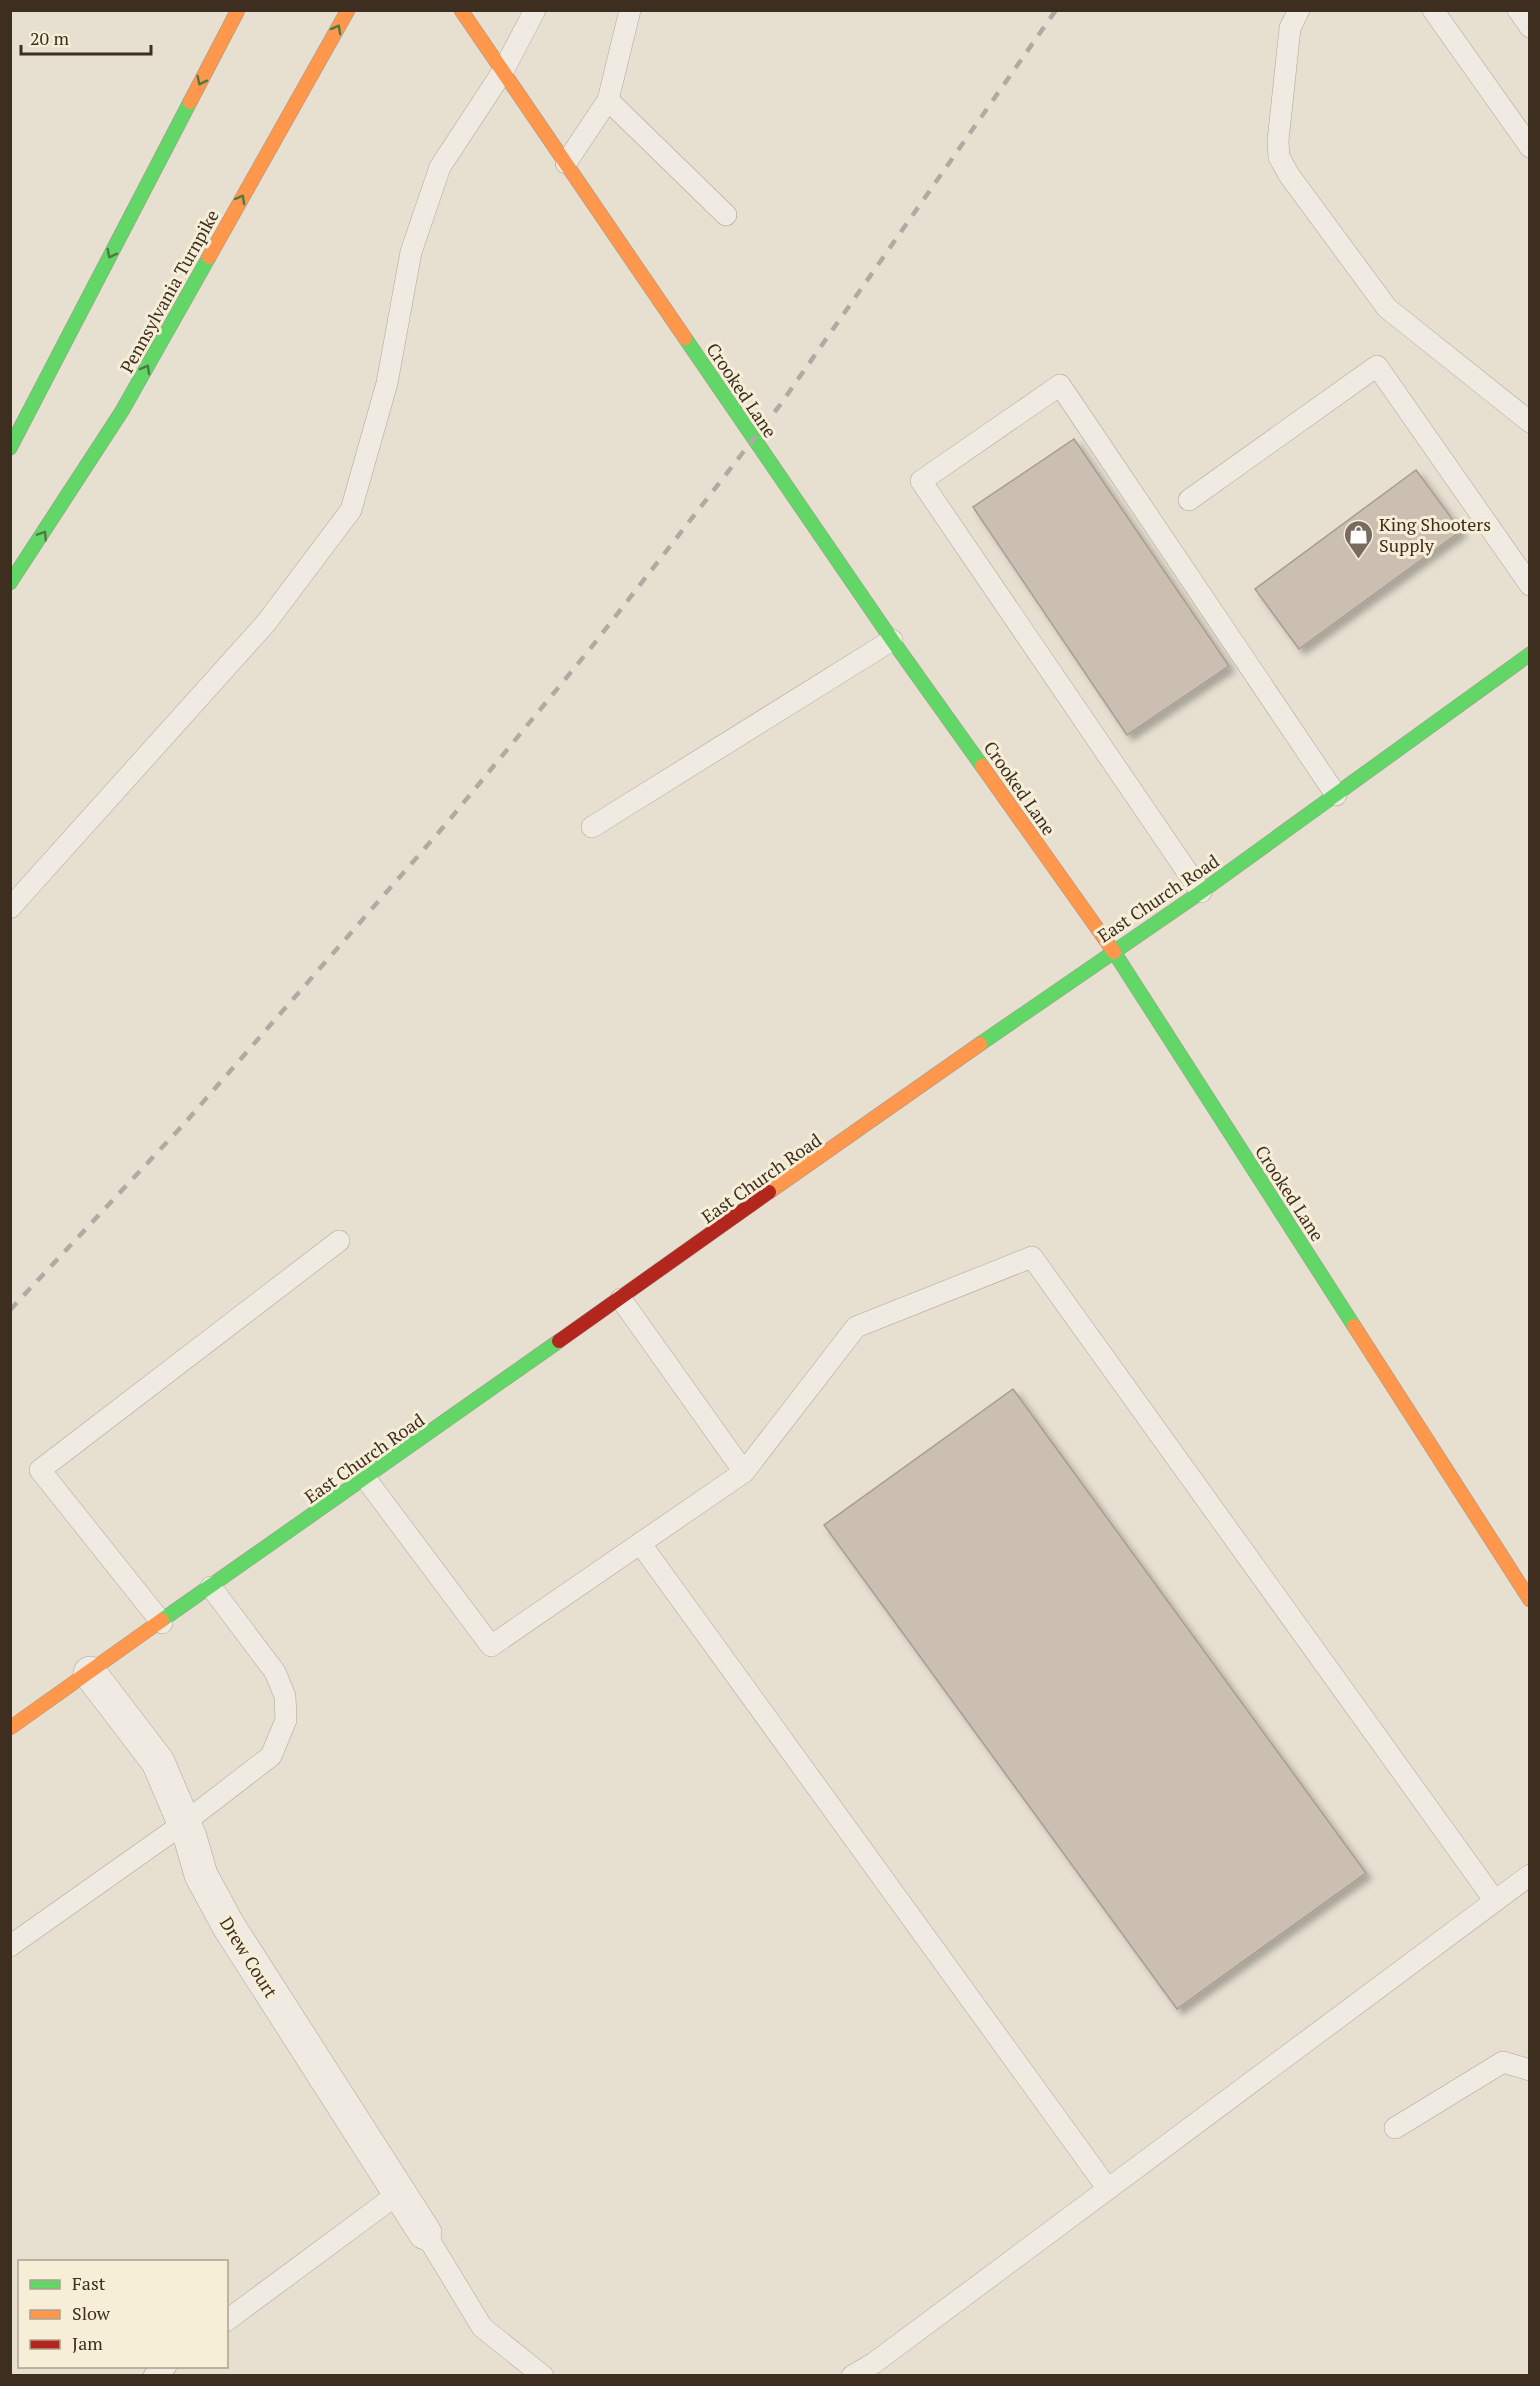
<svg xmlns="http://www.w3.org/2000/svg" width="1540" height="2386" viewBox="0 0 1540 2386" font-family="'PT Serif',serif">
  <style>
    .building { fill: #cbbfb2; stroke: #a89c90; stroke-width: 1.5; filter: url(#shadow) }
    .lines { fill: none; stroke-linecap: round; stroke-linejoin: round }
    .lane-casing { stroke: #ada599; stroke-width: 22 }
    .street-casing { stroke: #ada599; stroke-width: 34 }
    .fast-casing { stroke: #9c958a; stroke-width: 15 }
    .slow-casing { stroke: #9c958a; stroke-width: 15 }
    .jam-casing { stroke: #9c958a; stroke-width: 15 }
    .lane { stroke: #efebe3; stroke-width: 21 }
    .street { stroke: #efebe3; stroke-width: 33 }
    .fast { stroke: #63d668; stroke-width: 14 }
    .slow { stroke: #ff974d; stroke-width: 14 }
    .jam { stroke: #b3261e; stroke-width: 14 }
    .rail { stroke: #afaaa2; stroke-width: 4.5; stroke-dasharray: 10 10; stroke-linecap: butt }
    .oneway { stroke: #4e7a40 }
    .labels { text-anchor: middle; dominant-baseline: central; stroke-width: 6; stroke-linejoin: round; paint-order: stroke }
    .street-label { font-size: 18px; fill: #3d2e20; stroke: #f7eed8 }
    .poi-label { font-size: 18px; fill: #3d2e20; stroke: #f7eed8; text-anchor: start }
  </style>
  <defs>
    <filter id="shadow"><feDropShadow dx="5.5" dy="5.5" stdDeviation="3" flood-color="#0004"/></filter>
  </defs>
  <rect width="100%" height="100%" fill="#e7e0d1"/>
  <!-- building -->
  <g class="building">
    <path d="M1074,439l155,227 -102,69 -154,-228z"/>
    <path d="M1416,470l45,61 -162,118 -44,-60z"/>
    <path d="M1013,1389l353,484 -189,136 -353,-484z"/>
  </g>
  <g class="lines">
    <defs>
      <g id="lane">
        <path d="M1299,10l-9,18 -12,113 1,16 10,18 98,133 143,114"/>
        <path d="M1433,10l97,137"/>
        <path d="M1518,10l12,17"/>
        <path d="M608,100l22,-90"/>
        <path d="M566,163l42,-63 118,115"/>
        <path d="M1189,500l188,-134 153,219"/>
        <path d="M592,827l300,-187"/>
        <path d="M1201,892l-280,-411 139,-96 276,410"/>
        <path d="M10,908l256,-285 85,-113 36,-127 24,-131 29,-85 63,-96 32,-61"/>
        <path d="M744,1472l112,-145 176,-70 463,644"/>
        <path d="M366,1479l125,167 253,-174 -123,-173"/>
        <path d="M640,1543l468,646"/>
        <path d="M162,1623l-122,-153 299,-229"/>
        <path d="M10,1946l174,-123 87,-67 15,-36 -1,-24 -10,-24 -64,-85"/>
        <path d="M1395,2128l108,-66 27,8"/>
        <path d="M425,2233l57,94 61,49"/>
        <path d="M226,2321l173,-128"/>
        <path d="M154,2376l12,-10"/>
        <path d="M852,2376l22,-13 656,-488"/>
      </g>
      <path id="street" d="M90,1673l68,89 32,75 11,38 27,50 197,308"/>
      <g id="fast">
        <path d="M685,338l207,302 90,126"/>
        <path d="M10,448l180,-346"/>
        <path d="M10,583l112,-172 87,-154"/>
        <path d="M1114,952l240,374"/>
        <path d="M980,1044l221,-152 329,-238"/>
        <path d="M162,1620l397,-279"/>
      </g>
      <g id="slow">
        <path d="M461,10l224,328"/>
        <path d="M190,102l48,-92"/>
        <path d="M209,257l139,-247"/>
        <path d="M982,766l132,186"/>
        <path d="M769,1192l211,-148"/>
        <path d="M1354,1326l176,274"/>
        <path d="M10,1728l152,-108"/>
      </g>
      <path id="jam" d="M559,1341l210,-149"/>
    </defs>
    <!-- lane casing -->
    <use href="#lane" class="lane-casing"/>
    <!-- street casing -->
    <use href="#street" class="street-casing"/>
    <!-- fast casing -->
    <use href="#fast" class="fast-casing"/>
    <!-- slow casing -->
    <use href="#slow" class="slow-casing"/>
    <!-- jam casing -->
    <use href="#jam" class="jam-casing"/>
    <!-- lane -->
    <use href="#lane" class="lane"/>
    <!-- street -->
    <use href="#street" class="street"/>
    <!-- fast -->
    <use href="#fast" class="fast"/>
    <!-- slow -->
    <use href="#slow" class="slow"/>
    <!-- jam -->
    <use href="#jam" class="jam"/>
    <!-- rail -->
    <path class="rail" d="M10,1310l173,-185 263,-301 144,-175 190,-244 276,-395"/>
  </g>
  <!-- one-way arrows -->
  <defs><path id="oneway-chevron" d="M-2-3.5L2.5 0L-2 3.5" fill="none" stroke-width="1.6" stroke-linecap="round" stroke-linejoin="round" transform="scale(1.5)"/></defs>
  <g class="oneway">
    <use href="#oneway-chevron" transform="translate(337 29) rotate(-61)"/>
    <use href="#oneway-chevron" transform="translate(201 81) rotate(117)"/>
    <use href="#oneway-chevron" transform="translate(241 199) rotate(-61)"/>
    <use href="#oneway-chevron" transform="translate(111 254) rotate(117)"/>
    <use href="#oneway-chevron" transform="translate(146 369) rotate(-61)"/>
    <use href="#oneway-chevron" transform="translate(43 535) rotate(-57)"/>
  </g>
  <!-- icons -->
  <defs>
    <symbol id="shop-pin" viewBox="-11 -11 22 30"><path d="M0 17L-7.5 6A9.5 9.5 0 1 1 7.5 6Z" fill="#786c5e" stroke="#f7eed8"/><path d="M-5-2.5h2.3a2.7 3.5 0 0 1 5.4 0H5L5.5 6h-11ZM-1.5-2.5h3a1.5 2.3 0 0 0-3 0Z" fill="#fff"/></symbol>
  </defs>
  <g fill-rule="evenodd">
    <use href="#shop-pin" x="1342" y="518" width="33" height="45"/>
  </g>
  <g class="labels">
    <!-- street labels -->
    <g class="street-label">
      <text transform="translate(169 291) rotate(-61)">Pennsylvania Turnpike</text>
      <text transform="translate(742 390) rotate(56)">Crooked Lane</text>
      <text transform="translate(1020 788) rotate(55)">Crooked Lane</text>
      <text transform="translate(1158 898) rotate(-34)">East Church Road</text>
      <text transform="translate(761 1178) rotate(-35)">East Church Road</text>
      <text transform="translate(1290 1193) rotate(57)">Crooked Lane</text>
      <text transform="translate(364 1458) rotate(-35)">East Church Road</text>
      <text transform="translate(249 1957) rotate(58)">Drew Court</text>
    </g>
    <!-- poi labels -->
    <g class="poi-label">
      <text x="1379" y="524">King Shooters<tspan x="1379" dy="21">Supply</tspan></text>
    </g>
  </g>
  <!-- border -->
  <rect width="1540" height="2386" fill="none" stroke="#3d2e20" stroke-width="24"/>
  <!-- legend -->
  <rect x="18" y="2260" width="210" height="108" fill="#f7eed8" stroke="#ada18e" stroke-width="1.5"/>
  <rect x="30" y="2280" width="30" height="9" fill="#63d668" stroke="#ada18e" stroke-width="1.5"/>
  <text x="72" y="2290" font-size="18" fill="#3d2e20">Fast</text>
  <rect x="30" y="2310" width="30" height="9" fill="#ff974d" stroke="#ada18e" stroke-width="1.5"/>
  <text x="72" y="2320" font-size="18" fill="#3d2e20">Slow</text>
  <rect x="30" y="2340" width="30" height="9" fill="#b3261e" stroke="#ada18e" stroke-width="1.5"/>
  <text x="72" y="2350" font-size="18" fill="#3d2e20">Jam</text>
  <!-- scale -->
  <path d="M21 45v9h130v-9" fill="none" stroke="#3d2e20" stroke-width="3"/>
  <text x="30" y="45" font-size="18" fill="#3d2e20" stroke="#f7eed8" stroke-width="4.5" paint-order="stroke">20 m</text>
</svg>
